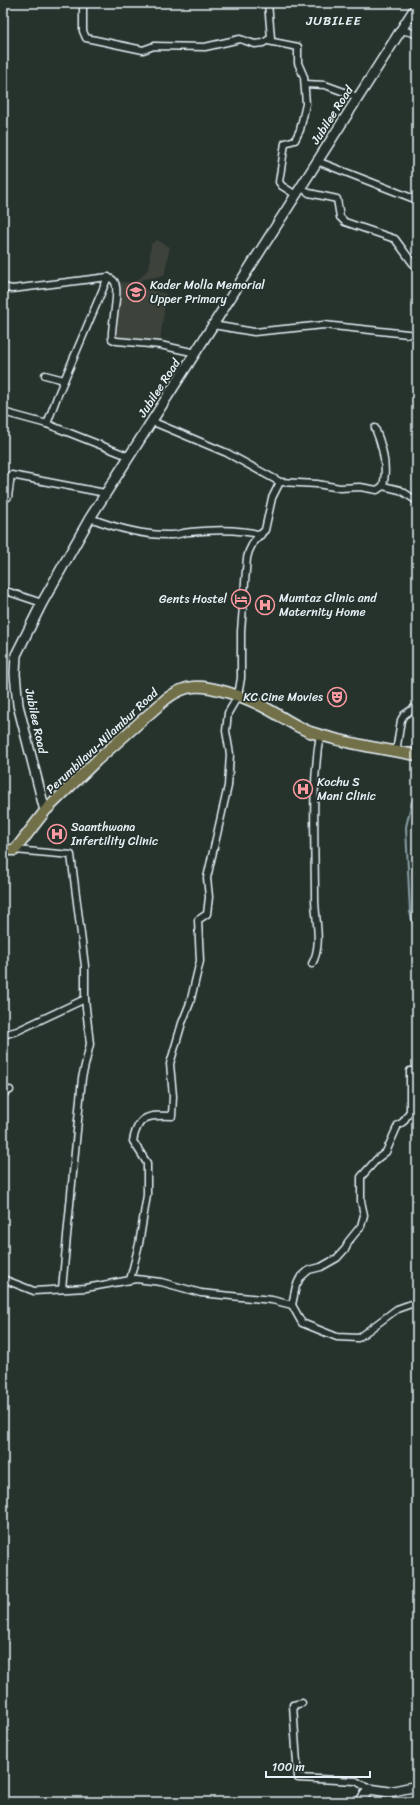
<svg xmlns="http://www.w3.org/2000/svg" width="420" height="1805" viewBox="0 0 420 1805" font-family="Sriracha,sans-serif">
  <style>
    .built { fill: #3c423a }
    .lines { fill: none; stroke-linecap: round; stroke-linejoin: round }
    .stream { stroke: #89a0a7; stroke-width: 2 }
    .street-casing { stroke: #e8f1f8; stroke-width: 9 }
    .secondary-casing { stroke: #e8f1f8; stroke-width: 12 }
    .primary-casing { stroke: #e8f1f8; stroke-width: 13 }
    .street { stroke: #26332d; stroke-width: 6 }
    .secondary { stroke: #26332d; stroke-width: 9 }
    .primary { stroke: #726f4a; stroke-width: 10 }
    .labels { text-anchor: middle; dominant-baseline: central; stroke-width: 3.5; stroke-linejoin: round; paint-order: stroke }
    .street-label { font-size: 12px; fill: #e8f1f8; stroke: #26332d }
    .poi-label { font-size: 12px; fill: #e8f1f8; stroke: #26332d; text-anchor: start }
    .neighbourhood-label { font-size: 13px; letter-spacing: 1px; fill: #e8f1f8; stroke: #26332d }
  </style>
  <rect width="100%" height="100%" fill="#26332d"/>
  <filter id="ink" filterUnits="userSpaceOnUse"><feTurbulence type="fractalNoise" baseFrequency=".025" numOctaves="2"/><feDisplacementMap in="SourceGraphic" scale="8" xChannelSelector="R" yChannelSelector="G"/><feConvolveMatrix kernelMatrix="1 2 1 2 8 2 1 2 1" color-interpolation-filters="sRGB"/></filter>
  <g filter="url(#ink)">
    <!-- built -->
    <path class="built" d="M157,240l13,7 -6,29 -21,3 -3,2 5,8 21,5 -6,49 -48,-4 6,-57 15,1 8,-6 8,-9 2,-24z"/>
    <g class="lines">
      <!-- stream -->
      <path class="stream" d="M413,924l-3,-12 -4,-85 6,-26 5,-3"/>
      <defs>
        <g id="street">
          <path d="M83,3v28l3,7 57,12 11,-4 51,1 35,-8 15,5 8,-1 8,-5 -3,-35"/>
          <path d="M401,30l16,4"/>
          <path d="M268,41l30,6v16l6,14 2,27 -6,26 -5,10 -10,3 -6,39 3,4 14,9"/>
          <path d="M305,84l20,1 33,12"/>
          <path d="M317,161l100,39"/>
          <path d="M301,187l8,6 28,6 3,18 5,5 50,17 22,30"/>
          <path d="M108,277c0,1 5,2 5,3 9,6 -3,47 -1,59l5,2 43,4 36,8"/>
          <path d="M3,287l9,2 96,-12 -51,120 -10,27"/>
          <path d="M213,325l41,7 70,-7 93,10"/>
          <path d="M45,375l19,5"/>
          <path d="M3,412l44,12 81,32"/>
          <path d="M151,421l76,32 53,29 37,2 23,4 20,-1 17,3 6,-4c5,-19 -1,-41 -8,-58"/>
          <path d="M383,486l17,4 17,11"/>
          <path d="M8,497l3,-22 94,18"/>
          <path d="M90,518c26,10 54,18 82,17 6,0 12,-3 18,-3 20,-2 51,-3 71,3"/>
          <path d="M3,590l39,13"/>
          <path d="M396,752l5,-32 3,-5 13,-9"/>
          <path d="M15,850l56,5 14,111v33l5,45 -8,34 -20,211"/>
          <path d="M312,964c11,-20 3,-44 3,-66 0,-54 -4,-110 5,-164"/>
          <path d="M3,1035l14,-4 68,-32"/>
          <path d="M3,1093l7,-3"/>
          <path d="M3,1279l31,12 52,-3 50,-9 25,3 40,11 71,7 20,5 10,18 35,14 21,1 39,-29 20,-7"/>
          <path d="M130,1280l9,-36 8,-49v-32l-14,-22c5,-26 15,-26 39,-25l1,-20 -3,-32 12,-41 8,-20 10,-42 -2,-41 9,-6 2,-17 -2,-19 21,-92 2,-32 -4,-23 2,-18 10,-17 3,-18v-47l6,-73 2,-7 5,-10 11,-11 7,-32 8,-16"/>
          <path d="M292,1305l4,-19 4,-8 9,-8 12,-3 16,-9 9,-10 2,-6 13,-16 3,-11 -3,-14v-24l16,-18 9,-7 12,-27 5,-3 7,-11v-40h7"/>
          <path d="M302,1703l-9,2 5,73 58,3 13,8"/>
        </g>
        <g id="secondary">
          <path d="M45,811l-27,-106 -3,-31 1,-19 26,-52 48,-85 327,-513"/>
          <path d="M360,1802l9,-13 20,3 28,-6"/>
        </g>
        <path id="primary" d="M3,850h12l30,-39 51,-50 70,-62c8,-6 16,-11 27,-12 18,-2 51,10 67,18 17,8 32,20 50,27 35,11 71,17 107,23"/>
      </defs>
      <!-- street casing -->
      <use href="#street" class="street-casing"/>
      <!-- secondary casing -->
      <use href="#secondary" class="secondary-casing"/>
      <!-- primary casing -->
      <use href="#primary" class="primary-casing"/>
      <!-- street -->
      <use href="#street" class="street"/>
      <!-- secondary -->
      <use href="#secondary" class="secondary"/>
      <!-- primary -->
      <use href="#primary" class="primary"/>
    </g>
  </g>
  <!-- icons -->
  <defs>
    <symbol id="school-ring" viewBox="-11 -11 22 22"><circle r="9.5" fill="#26332d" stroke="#ff9aa2" stroke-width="1.5"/><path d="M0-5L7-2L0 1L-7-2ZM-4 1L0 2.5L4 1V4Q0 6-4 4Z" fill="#ff9aa2"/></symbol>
    <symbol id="hotel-ring" viewBox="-11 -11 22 22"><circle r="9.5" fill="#26332d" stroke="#ff9aa2" stroke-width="1.5"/><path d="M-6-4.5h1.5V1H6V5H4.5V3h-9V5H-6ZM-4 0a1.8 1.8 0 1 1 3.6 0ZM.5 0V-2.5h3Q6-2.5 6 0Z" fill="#ff9aa2"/></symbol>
    <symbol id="hospital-ring" viewBox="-11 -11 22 22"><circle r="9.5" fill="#26332d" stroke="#ff9aa2" stroke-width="1.5"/><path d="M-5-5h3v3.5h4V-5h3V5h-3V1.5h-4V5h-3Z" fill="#ff9aa2"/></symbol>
    <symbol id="theatre-ring" viewBox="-11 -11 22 22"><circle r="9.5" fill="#26332d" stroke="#ff9aa2" stroke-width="1.5"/><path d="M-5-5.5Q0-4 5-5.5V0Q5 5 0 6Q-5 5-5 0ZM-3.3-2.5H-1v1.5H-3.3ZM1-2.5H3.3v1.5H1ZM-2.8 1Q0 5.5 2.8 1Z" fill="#ff9aa2"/></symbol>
  </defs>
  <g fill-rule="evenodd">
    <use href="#school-ring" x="125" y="281" width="22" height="22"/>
    <use href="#hotel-ring" x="230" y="588" width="22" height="22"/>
    <use href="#hospital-ring" x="254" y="594" width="22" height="22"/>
    <use href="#theatre-ring" x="326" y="686" width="22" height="22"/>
    <use href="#hospital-ring" x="292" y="778" width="22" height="22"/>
    <use href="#hospital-ring" x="46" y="823" width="22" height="22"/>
  </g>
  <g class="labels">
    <!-- street labels -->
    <g class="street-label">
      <text transform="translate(332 115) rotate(-57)">Jubilee Road</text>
      <text transform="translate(159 388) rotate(-57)">Jubilee Road</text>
      <text transform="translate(36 721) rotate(78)">Jubilee Road</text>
      <text transform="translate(102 741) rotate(-43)">Perumbilavu-Nilambur Road</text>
    </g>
    <!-- poi labels -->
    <g class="poi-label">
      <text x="150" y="285">Kader Molla Memorial<tspan x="150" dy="14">Upper Primary</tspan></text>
      <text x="279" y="598">Mumtaz Clinic and<tspan x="279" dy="14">Maternity Home</tspan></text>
      <text x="227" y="599" text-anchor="end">Gents Hostel</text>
      <text x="323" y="697" text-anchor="end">KC Cine Movies</text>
      <text x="317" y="782">Kochu S<tspan x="317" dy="14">Mani Clinic</tspan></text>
      <text x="71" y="827">Saanthwana<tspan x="71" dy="14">Infertility Clinic</tspan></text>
    </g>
    <!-- neighbourhood labels -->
    <g class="neighbourhood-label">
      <text x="334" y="20">JUBILEE</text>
    </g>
  </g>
  <!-- margin -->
  <rect width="420" height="1805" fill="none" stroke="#26332d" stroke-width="16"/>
  <rect x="8" y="8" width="404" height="1789" fill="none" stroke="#e8f1f8" stroke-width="1.5" filter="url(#ink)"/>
  <!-- scale -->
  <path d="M266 1771v6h104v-6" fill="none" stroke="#e8f1f8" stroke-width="2"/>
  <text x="272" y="1771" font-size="12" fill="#e8f1f8" stroke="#26332d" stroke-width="3" paint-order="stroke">100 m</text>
</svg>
